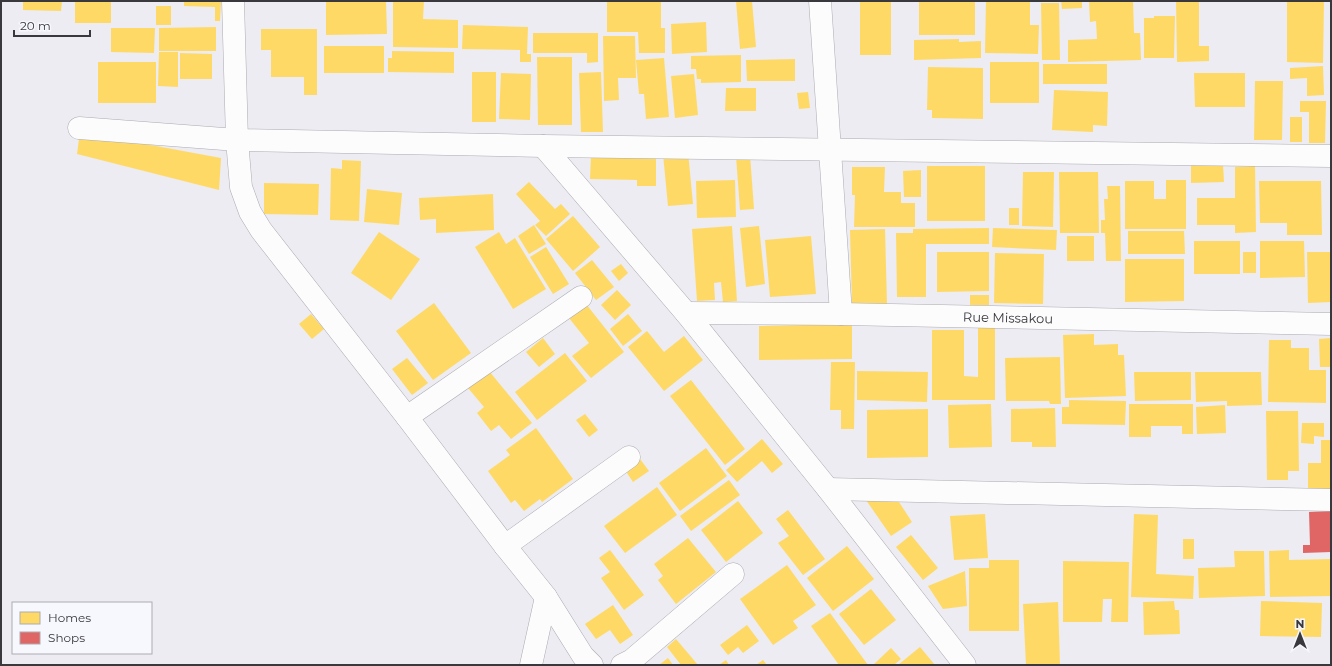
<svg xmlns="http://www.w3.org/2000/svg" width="1332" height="666" viewBox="0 0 1332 666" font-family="Montserrat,sans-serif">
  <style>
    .homes { fill: #ffd966 }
    .shops { fill: #e06666 }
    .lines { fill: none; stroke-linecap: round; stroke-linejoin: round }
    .minor-casing { stroke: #ababb0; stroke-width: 23 }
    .minor { stroke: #fcfcfd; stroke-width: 22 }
    .labels { text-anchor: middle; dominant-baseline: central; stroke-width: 4; stroke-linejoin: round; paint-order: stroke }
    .street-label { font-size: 13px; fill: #38383d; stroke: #f7f7fe }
  </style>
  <rect width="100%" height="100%" fill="#ececf2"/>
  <!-- homes -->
  <g class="homes">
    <path d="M23,1h39l-1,10 -38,-1z"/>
    <rect x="75" y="1" width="36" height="22"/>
    <path d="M184,1h37l-1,20h-5v-14l-31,-1z"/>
    <path d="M326,1h60l1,33 -61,1z"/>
    <path d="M393,1h31l-1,18 35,1v28l-65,-1z"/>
    <path d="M607,1h54v27h4v25h-26l-1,-21h-31z"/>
    <path d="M736,1h16l4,46 -16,2z"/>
    <rect x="860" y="1" width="31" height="54"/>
    <rect x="919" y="1" width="56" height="34"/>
    <path d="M986,1h44v24h9l-1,29 -53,-1z"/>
    <path d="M1061,1h21v7l-20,1z"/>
    <path d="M1089,1h44l1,32h6l1,27 -73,2v-22l29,-1 -1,-18 -6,1z"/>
    <path d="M1176,1h23v45h10v15l-32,1z"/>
    <path d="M1287,1h37l-1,62 -36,-1z"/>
    <path d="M1041,3h18l1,57h-18z"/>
    <rect x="156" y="6" width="15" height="19"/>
    <path d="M1154,16h21l-1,42h-30v-40h10z"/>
    <path d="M706,22l1,30 -35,2 -1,-30z"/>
    <path d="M463,25l65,2 -1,27h4v8h-11v-12l-58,-1z"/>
    <path d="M216,27v24h-57v-23z"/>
    <path d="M111,28h44l-1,25 -43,-1z"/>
    <path d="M261,29h56v66h-13v-18h-33v-27h-10z"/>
    <path d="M533,33h65v29l-11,1v-10h-54z"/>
    <path d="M603,36h32l1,42h-18l1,22 -15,1z"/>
    <path d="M959,39v3l22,-1v17l-67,2v-20z"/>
    <rect x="324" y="46" width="60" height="27"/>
    <path d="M392,51l62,1v21l-66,-1v-14h4z"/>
    <path d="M159,52h19v35l-20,-1z"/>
    <path d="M180,53l32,1v25h-32z"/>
    <path d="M741,55v27l-40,1v-4h-4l-1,-10h-5v-13z"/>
    <path d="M537,57h35v68h-34z"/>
    <path d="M664,58l5,59 -23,2 -2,-25h-5l-3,-34z"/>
    <path d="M795,59v22h-48l-1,-21z"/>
    <rect x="98" y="62" width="58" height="41"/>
    <rect x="990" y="62" width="49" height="41"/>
    <rect x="1043" y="64" width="64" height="20"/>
    <path d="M1323,66l1,29 -17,1v-18l-17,1v-11z"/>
    <path d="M928,67l55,1v51l-51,-1v-8h-5z"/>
    <rect x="472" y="72" width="24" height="50"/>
    <path d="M601,72l2,60h-22l-2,-59z"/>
    <path d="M501,73l30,1 -1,46 -31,-1z"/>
    <path d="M1194,73h51v34h-50z"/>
    <path d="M694,74l4,41 -23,3 -4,-42z"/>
    <path d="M1255,81h28l-1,59h-28z"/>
    <path d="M726,88h30v23h-31z"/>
    <path d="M1054,90l54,2 -1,34 -14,-1v7l-41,-2z"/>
    <path d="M808,92l2,16 -11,1 -2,-16z"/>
    <path d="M1300,101h26l-1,42h-16v-31h-9z"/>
    <rect x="1290" y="117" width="12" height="25"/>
    <path d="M80,132l141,26 -2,32 -142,-36z"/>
    <path d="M688,152l5,52 -25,2 -5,-52z"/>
    <path d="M591,155l65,1v30h-19v-6l-47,-1z"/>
    <path d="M750,155l4,54 -14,1 -4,-54z"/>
    <path d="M342,160l19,1 -2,60 -29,-1 1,-52 11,1z"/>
    <path d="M1223,164l1,18 -33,1v-18z"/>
    <rect x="927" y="166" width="58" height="55"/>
    <path d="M1255,166l1,66 -21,1v-8h-38v-27h38v-31z"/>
    <path d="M852,167h33l-1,25h17v11h14v24h-61l1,-32h-3z"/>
    <path d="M921,170v27h-17l-1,-26z"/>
    <path d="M1023,172h31l-1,55 -31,-1z"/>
    <path d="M1059,172h39l1,61h-39z"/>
    <path d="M735,180l1,37 -39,1 -1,-37z"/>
    <path d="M1166,180h20v49h-61v-48h29v18h12z"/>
    <path d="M1259,181h62l1,54h-35v-12h-27z"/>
    <path d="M529,182l26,27 6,-5 9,10 -24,22 -11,-11 5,-4 -24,-27z"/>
    <path d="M264,183l55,1 -1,31 -54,-1z"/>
    <path d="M1107,186h13l1,75h-15l-1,-28h-4v-13h4l-1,-21h4z"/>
    <path d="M367,189l35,4 -3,32 -35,-3z"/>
    <path d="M493,194l1,36 -58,3v-14l-16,1 -1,-22z"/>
    <rect x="1009" y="208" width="10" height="17"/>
    <path d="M573,216l27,31 -27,24 -27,-32z"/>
    <path d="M534,225l12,19 -17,10 -11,-18z"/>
    <path d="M732,226l5,75 -14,1 -2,-20 -7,1 1,17 -18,1 -5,-72z"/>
    <path d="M759,226l6,58 -19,3 -6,-59z"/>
    <path d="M989,228v16h-63v53h-29l-1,-64h17v-4z"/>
    <path d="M993,228l64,2 -1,20 -64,-3z"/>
    <path d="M885,229l2,75 -35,1 -2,-75z"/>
    <path d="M1128,231h56l1,23h-57z"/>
    <path d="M379,232l41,27 -29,41 -40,-27z"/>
    <path d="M499,232l7,12 9,-6 31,51 -33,20 -38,-62z"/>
    <path d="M811,236l5,58 -46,3 -5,-57z"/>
    <rect x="1067" y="236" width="27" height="25"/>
    <rect x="1194" y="241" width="46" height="33"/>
    <path d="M1260,241h44l1,36 -45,1z"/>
    <path d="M546,247l23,37 -16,10 -23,-37z"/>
    <path d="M937,252h52v39l-52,1z"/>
    <rect x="1243" y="252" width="13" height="21"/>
    <path d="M1307,252h23l1,50 -23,1z"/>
    <path d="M995,253l49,1 -1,50 -49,-1z"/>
    <path d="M1125,259h59v42l-59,1z"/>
    <path d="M592,260l22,27 -18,13 -21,-27z"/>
    <path d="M621,264l7,9 -9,8 -8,-10z"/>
    <path d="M617,290l14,15 -16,15 -14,-15z"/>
    <rect x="970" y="295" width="19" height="10"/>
    <path d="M434,303l37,50 -38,27 -37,-49z"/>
    <path d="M586,304l38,48 -33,26 -19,-22 17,-13 -20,-25z"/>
    <path d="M311,314l13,15 -12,10 -13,-15z"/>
    <path d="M628,314l14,17 -19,15 -13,-17z"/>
    <path d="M852,324v35l-93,1v-34z"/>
    <path d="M978,326l17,1v73h-63v-70h32v46l14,1z"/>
    <path d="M647,331l17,21 20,-16 19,24 -39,31 -36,-44z"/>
    <path d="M1094,334v11l24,-1v11h6l2,41 -61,2 -2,-63z"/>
    <path d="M543,338l12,16 -16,13 -13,-15z"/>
    <path d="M1331,338v29h-11l-1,-28z"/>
    <path d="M1269,340h22v8h18v22h17v33l-58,-1z"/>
    <path d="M565,353l22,28 -50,39 -22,-28z"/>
    <path d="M1060,357l1,47h-11l-1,-3h-43l-1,-43z"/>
    <path d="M407,358l21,25 -16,12 -20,-26z"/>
    <path d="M831,362h24l-1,67h-13v-19h-11z"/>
    <path d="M489,371l43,52 -21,16 -12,-14 -8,6 -14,-18 7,-6 -16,-19z"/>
    <path d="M857,371l71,1 -1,30 -70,-2z"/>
    <path d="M1134,372h57v28l-56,1z"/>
    <path d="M1195,372h66l1,33 -35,1v-5l-31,1z"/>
    <path d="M691,380l54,69 -20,16 -55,-69z"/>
    <path d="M1069,400l57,1 -1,24 -63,-1v-17h7z"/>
    <path d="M991,404l1,43 -43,1 -1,-43z"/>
    <path d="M1129,404h64v30h-11v-8h-31v11h-22z"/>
    <path d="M1225,405l1,28 -29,1 -1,-27z"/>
    <path d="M1055,408l1,39h-24v-5h-21v-33z"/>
    <path d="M928,409v48l-61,1v-48z"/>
    <path d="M1266,411h32l1,60h-11v9h-21z"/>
    <path d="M585,414l13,16 -9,7 -13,-17z"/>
    <path d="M1302,423h22v14l-10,-1v8l-13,-1z"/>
    <path d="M536,428l37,51 -31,23 -2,-3 -16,12 -9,-11 -4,3 -23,-32 22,-16 -4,-5z"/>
    <path d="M762,439l21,25 -11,9 -10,-12 -25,21 -11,-12z"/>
    <path d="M1321,440h10v51h-23v-28h13z"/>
    <path d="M706,448l21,28 -47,35 -21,-28z"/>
    <path d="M640,459l9,12 -16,11 -8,-12z"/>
    <path d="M729,480l11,15 -49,36 -11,-15z"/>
    <path d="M657,487l20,28 -52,38 -21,-27z"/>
    <path d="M897,499l15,23 -21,14 -25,-36z"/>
    <path d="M738,501l25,32 -37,29 -25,-32z"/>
    <path d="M788,510l37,49 -22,16 -25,-32 11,-7 -13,-17z"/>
    <path d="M985,514l3,44 -34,2 -4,-44z"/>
    <path d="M1134,514l24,1 -2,59 38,2 -1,23 -62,-2z"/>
    <path d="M911,535l27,33 -15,12 -27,-33z"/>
    <path d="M688,538l28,34 -40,32 -18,-24 5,-4 -9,-12z"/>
    <rect x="1183" y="539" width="11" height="20"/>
    <path d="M847,546l27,33 -41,32 -26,-33z"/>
    <path d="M610,550l34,45 -20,15 -23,-32 9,-6 -11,-14z"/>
    <path d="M1289,550v10l42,-1v37l-61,1 -1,-46z"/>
    <path d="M1234,551h30l1,45 -66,2 -1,-30 37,-1z"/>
    <path d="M989,560h30v71h-50v-63h20z"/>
    <path d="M1063,561l66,1 -1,60h-17l1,-23h-9l-1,23h-39z"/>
    <path d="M787,565l29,40 -23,16 5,7 -25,17 -33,-46z"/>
    <path d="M965,571l2,35 -24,3 -15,-23z"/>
    <path d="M871,589l25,31 -32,25 -25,-31z"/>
    <path d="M1174,601l1,9h4l1,24 -36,1 -1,-33z"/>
    <path d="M1261,601l61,2 -1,34 -61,-1z"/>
    <path d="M1058,602l2,63h-34l-3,-61z"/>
    <path d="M613,605l20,30 -13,9 -10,-14 -14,9 -11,-15z"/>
    <path d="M830,613l38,52h-29l-28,-39z"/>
    <path d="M747,625l12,16 -16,12 -5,-6 -10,8 -8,-10z"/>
    <path d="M676,639l22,26h-17l-14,-18z"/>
    <path d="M920,647l15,18h-37z"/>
    <path d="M891,648l10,11 -7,6h-21z"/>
    <path d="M668,658l5,7h-14z"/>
    <path d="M726,660l3,5h-10z"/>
    <path d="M763,660l4,5h-11z"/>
  </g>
  <!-- shops -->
  <path class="shops" d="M1331,511v41l-28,1v-8h7l-1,-33z"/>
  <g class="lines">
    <defs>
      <g id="minor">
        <path d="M233,1l4,139 4,47 9,25 11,18 146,187 98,129 41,51 -15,68"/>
        <path d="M820,1l21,313"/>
        <path d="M79,128l158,12 306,6 788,10"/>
        <path d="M543,146l143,167 142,176 137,176"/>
        <path id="s1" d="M686,313l155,1 490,10"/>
        <path d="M407,417l174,-120"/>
        <path d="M828,489l503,11"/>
        <path d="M505,546l124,-89"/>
        <path d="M546,597l37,59 9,9"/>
        <path d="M622,665l10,-5 101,-86"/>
      </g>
    </defs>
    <!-- minor casing -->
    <use href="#minor" class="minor-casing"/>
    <!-- minor -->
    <use href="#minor" class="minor"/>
  </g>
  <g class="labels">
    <!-- street labels -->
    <g class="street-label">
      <text stroke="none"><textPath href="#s1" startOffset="322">Rue Missakou</textPath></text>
    </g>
  </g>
  <!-- border -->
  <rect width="1332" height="666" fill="none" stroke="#38383d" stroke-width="4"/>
  <!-- legend -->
  <rect x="12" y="602" width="140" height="52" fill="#f7f7fe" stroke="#ababb1"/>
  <rect x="20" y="612" width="20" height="12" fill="#ffd966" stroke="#ababb1"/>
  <text x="48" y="622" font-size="12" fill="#38383d">Homes</text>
  <rect x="20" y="632" width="20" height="12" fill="#e06666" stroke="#ababb1"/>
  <text x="48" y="642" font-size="12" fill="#38383d">Shops</text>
  <!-- north arrow -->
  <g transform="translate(1300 634)" stroke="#f7f7fe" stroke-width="3" paint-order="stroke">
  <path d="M0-3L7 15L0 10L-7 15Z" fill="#38383d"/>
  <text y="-6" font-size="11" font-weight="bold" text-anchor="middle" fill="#38383d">N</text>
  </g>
  <!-- scale -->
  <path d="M14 30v6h76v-6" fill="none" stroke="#38383d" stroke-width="2"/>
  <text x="20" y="30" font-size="12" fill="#38383d" stroke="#f7f7fe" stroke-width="3" paint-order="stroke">20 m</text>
</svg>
